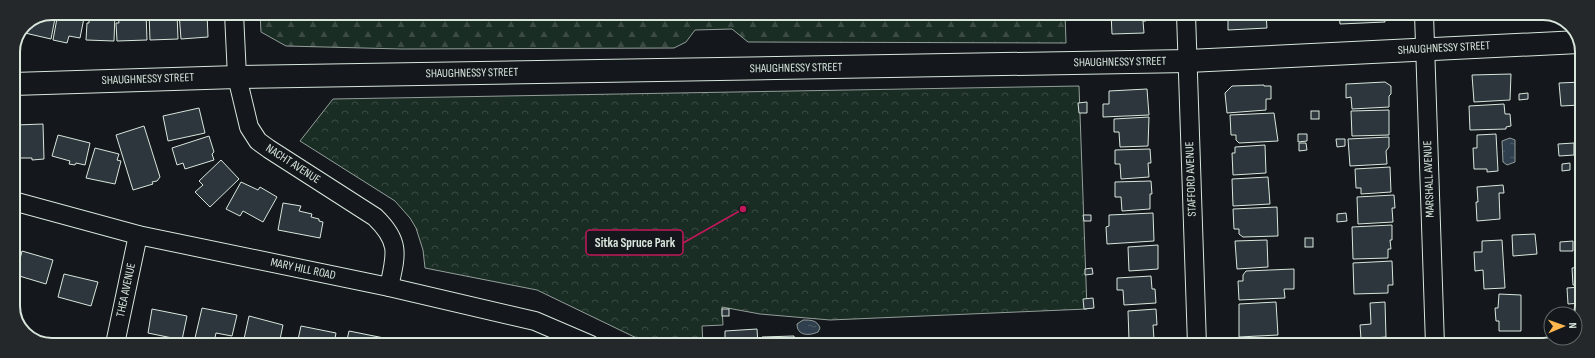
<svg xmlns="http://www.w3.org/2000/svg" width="1595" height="358" viewBox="0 0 1595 358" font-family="'Sofia Sans Condensed',sans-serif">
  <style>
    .forest { fill: url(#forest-firs); stroke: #939e99 }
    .park { fill: url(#park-crowns); stroke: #939e99 }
    .water { fill: url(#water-ripples); stroke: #939e99 }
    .building { fill: #2c363c; stroke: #d8e6dc }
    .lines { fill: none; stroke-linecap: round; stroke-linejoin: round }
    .minor-casing { stroke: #d8e6dc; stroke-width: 20 }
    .major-casing { stroke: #d8e6dc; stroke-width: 24 }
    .minor { stroke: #14181c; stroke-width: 18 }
    .major { stroke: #14181c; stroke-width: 22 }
    .labels { text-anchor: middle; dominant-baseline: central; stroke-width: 3; stroke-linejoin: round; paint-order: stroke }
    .street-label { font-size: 12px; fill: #d8e6dc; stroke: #14181c }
    .rim { fill: none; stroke: #d8e6dc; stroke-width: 2 }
    .leader { fill: none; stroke: #c2185b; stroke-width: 1.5 }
    .callout-dot { fill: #c2185b; stroke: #14181c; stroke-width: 1.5 }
    .callout { fill: #14181c; stroke: #c2185b; stroke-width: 1.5 }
    .callout-label { font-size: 13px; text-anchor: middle; font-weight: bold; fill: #d8e6dc }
  </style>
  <defs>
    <pattern id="forest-firs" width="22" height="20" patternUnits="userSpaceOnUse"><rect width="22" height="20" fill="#1a2d24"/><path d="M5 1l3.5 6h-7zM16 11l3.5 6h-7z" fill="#3b4b43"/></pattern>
    <pattern id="park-crowns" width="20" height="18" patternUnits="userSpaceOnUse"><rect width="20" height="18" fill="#1a2d24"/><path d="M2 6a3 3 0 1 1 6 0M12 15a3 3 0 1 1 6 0" fill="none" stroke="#3b4b43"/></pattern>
    <pattern id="water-ripples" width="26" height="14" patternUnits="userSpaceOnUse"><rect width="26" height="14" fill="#2f3f4d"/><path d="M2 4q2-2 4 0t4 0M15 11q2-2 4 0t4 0" fill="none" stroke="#4c5b66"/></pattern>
  </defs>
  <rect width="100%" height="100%" fill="#14181c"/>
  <!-- forest -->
  <path class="forest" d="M260,13h805l1,30 -318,-1 -16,-13 -37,1 -9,12 -12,6 -272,1 -116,-3 -25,-14z"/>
  <!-- park -->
  <path class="park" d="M1079,86l8,223 -257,11 -70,-6 -38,-7 1,18 -21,1 1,19h-52l-114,-55 -112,-22 -2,-18 -7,-22 -6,-10 -15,-17 -95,-60 33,-42z"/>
  <!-- water -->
  <g class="water">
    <path d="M1510,138l5,2v22l-8,3 -4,-3 -1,-21z"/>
    <path d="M803,320c8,0 14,0 17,8l-2,4c-9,4 -21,4 -21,-8z"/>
  </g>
  <!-- building -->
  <g class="building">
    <path d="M52,13h4l-5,26 -26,-6 2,-10z"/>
    <path d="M58,13h27l-5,25 -11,-2 -2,7 -14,-3z"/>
    <path d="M89,13h26l-1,28 -28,-1 1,-17h2z"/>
    <path d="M118,13h28l1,27 -30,1 -1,-18h3z"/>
    <path d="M149,13h28l1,26 -28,1z"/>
    <path d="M179,13h28l1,24 -27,2z"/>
    <path d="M1111,13l35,1v7h-3l1,12 -32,1z"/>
    <path d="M1228,14h38l1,14 -39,2z"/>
    <rect x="1305" y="14" width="7" height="6"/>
    <path d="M1339,14h46v8l-45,2z"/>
    <path d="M1466,14h44v2l-43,2z"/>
    <path d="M1511,74l-1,26 -36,2 -2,-27z"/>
    <path d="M1385,82l6,4v8l-2,2v11l-37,2 -1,-12 -5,1v-14z"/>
    <path d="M1582,82v28h-2v-5l-19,1 -2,-23z"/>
    <path d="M1264,85v1h7v13h-5v11l-39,3 -2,-20 7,-7z"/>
    <path d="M1147,89l2,26 -46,2v-13h6v-13z"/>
    <path d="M1528,93v6l-9,1v-6z"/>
    <path d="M1087,102v11h-8l-1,-10z"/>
    <path d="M1504,104l1,10h5l1,12 -5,1v2l-36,1 -1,-24z"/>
    <path d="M199,108l6,25 -37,8 -5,-25z"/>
    <path d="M1389,110v25l-37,1 -1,-25z"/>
    <rect x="1311" y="111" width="8" height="8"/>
    <path d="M1274,113l4,28 -39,2 -3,-3v-5h-5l-1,-20z"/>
    <path d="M1149,117l-1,29 -28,1 -1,-15h-5v-13z"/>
    <path d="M43,124l1,35 -12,1v-2h-14l-2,-33z"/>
    <path d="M144,126l16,51 -3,4 -5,1 1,2 -20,6 -17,-55z"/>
    <path d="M1298,134h9v7l-9,1z"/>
    <path d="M1496,134l2,37 -11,1v-3h-13l-1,-21h4v-13z"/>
    <path d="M58,135l32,8 -5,22 -9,-2 -1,2 -6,-1 1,-3 -18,-5z"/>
    <path d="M209,136l5,16 -2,2 2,6 -29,9 -2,-6 -6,2 -5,-17z"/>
    <path d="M1389,137v10l-3,4 1,13 -37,2 -2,-27z"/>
    <path d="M1336,139h9v7l-8,1z"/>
    <path d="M1299,143h7l1,7 -8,1z"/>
    <path d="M1574,143v12l-15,1 -1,-12z"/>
    <path d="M1265,145l1,28 -33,2 -1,-22h3v-6z"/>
    <path d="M95,148l24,6 -2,6 4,1 -6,23 -29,-6z"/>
    <path d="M1150,149l1,14h-3l1,14 -28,2 -1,-15h-5v-14z"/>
    <path d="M221,160l18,19 -29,28 -15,-15 8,-7 -4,-4z"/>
    <path d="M1570,163v7l-8,1v-7z"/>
    <path d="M1390,167l1,25 -30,2v-6h-5l-1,-19z"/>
    <path d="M1268,177l2,27 -37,2 -1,-27z"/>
    <path d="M1151,181l1,13h-2v15l-28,2 -1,-14h-6v-15z"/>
    <path d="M241,182l17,8 2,-3 17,10 -14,25 -20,-11 -3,5 -14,-7z"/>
    <path d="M1503,185l1,8h-5l1,26 -23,2 -1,-19h2l-1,-15z"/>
    <path d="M1394,195l1,13h-3l1,14 -35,2 -1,-27z"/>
    <path d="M283,203l18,3 -2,5 13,3 -1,3 8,2v2l4,1 -3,16 -42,-8z"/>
    <path d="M1277,207l1,29 -35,1 -4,-3v-5h-5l-1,-20z"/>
    <path d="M1153,213l1,28 -47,3 -1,-17 3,-1v-11z"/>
    <path d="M1346,213l1,8 -10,1v-8z"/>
    <path d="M1083,215h8v6h-7z"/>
    <path d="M1392,225v15h-2l1,9h-3v9l-35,1 -1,-32z"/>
    <path d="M1535,234l2,20 -24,2 -1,-21z"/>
    <rect x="1305" y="238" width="8" height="9"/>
    <path d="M1267,240l1,27 -31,2 -2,-28z"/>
    <path d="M1502,240l3,48 -21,1 -1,-19 -8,1 -1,-19h8v-11z"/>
    <path d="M1573,241v10h-13v-9z"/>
    <path d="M1158,245v24l-29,2 -1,-24z"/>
    <path d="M22,251l31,9 -7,24 -30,-9z"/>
    <path d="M1392,261l1,24h-5v8l-34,1 -1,-31z"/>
    <path d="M1581,267v18h-8l-1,-17z"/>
    <path d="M1092,268l1,6 -8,1v-6z"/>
    <path d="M1294,269v20h-10l1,9 -46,2 -1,-19h5v-6l3,-4z"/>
    <path d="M64,274l34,8 -7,24 -33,-9z"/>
    <path d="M1151,276l1,13h3l1,14 -32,2 -1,-15h-6v-12z"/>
    <path d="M1581,287v16l-13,1 -1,-16z"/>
    <path d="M1499,294l22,1v36h-22v-10h-3l-1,-13h3z"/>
    <path d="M1093,298l1,10 -10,1 -1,-10z"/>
    <path d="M1276,302l2,33 -39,2v-33z"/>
    <path d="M1385,302l1,35 -25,2 -1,-14 11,-1 -1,-21z"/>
    <path d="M202,308l35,7 -5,21 -16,-3 -2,9 -19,-4z"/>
    <path d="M152,309l35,7 -5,24 -34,-7z"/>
    <rect x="722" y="309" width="7" height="7"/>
    <path d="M1156,309l1,16h-4l1,14 -25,1 -1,-29z"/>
    <path d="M249,316l34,9 -4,19h-13l-22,-5z"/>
    <path d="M301,326l35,7 -2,11h-37z"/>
    <path d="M757,329l1,16h-33v-14z"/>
    <path d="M349,331l35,7 -2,6h-36z"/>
    <path d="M794,336l1,9h-33v-8z"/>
    <path d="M1273,339v6h-31v-4z"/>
  </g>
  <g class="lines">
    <defs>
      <g id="minor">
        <path d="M234,13l3,64 12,50 9,14 11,8 106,68c26,25 21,38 14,70"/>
        <path d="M1186,14l11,331"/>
        <path d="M1424,14l11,331"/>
        <path d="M13,201l125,34 251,52 146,34 56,24"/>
        <path d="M115,344l23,-109"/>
      </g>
      <path id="major" d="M13,84l224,-7 951,-16 391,-19"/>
    </defs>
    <!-- minor casing -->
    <use href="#minor" class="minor-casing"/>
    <!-- major casing -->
    <use href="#major" class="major-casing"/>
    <!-- minor -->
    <use href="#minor" class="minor"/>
    <!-- major -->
    <use href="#major" class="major"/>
  </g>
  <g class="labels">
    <!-- street labels -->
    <g class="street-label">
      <text transform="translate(1444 48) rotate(-3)">SHAUGHNESSY STREET</text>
      <text transform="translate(1120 62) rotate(-1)">SHAUGHNESSY STREET</text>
      <text transform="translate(796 68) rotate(-1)">SHAUGHNESSY STREET</text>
      <text transform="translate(472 73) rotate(-1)">SHAUGHNESSY STREET</text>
      <text transform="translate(148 79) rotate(-2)">SHAUGHNESSY STREET</text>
      <text transform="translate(293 164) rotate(33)">NACHT AVENUE</text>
      <text transform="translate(1191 179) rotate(-92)">STAFFORD AVENUE</text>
      <text transform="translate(1429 179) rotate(-92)">MARSHALL AVENUE</text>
      <text transform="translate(303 269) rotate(12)">MARY HILL ROAD</text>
      <text transform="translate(126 290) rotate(-78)">THEA AVENUE</text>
    </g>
  </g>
  <!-- crop -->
  <path d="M0 0H1595V358H0ZM52 20H1543A32 32 0 0 1 1575 52V306A32 32 0 0 1 1543 338H52A32 32 0 0 1 20 306V52A32 32 0 0 1 52 20Z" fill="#24282b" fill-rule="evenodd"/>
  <path class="rim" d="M52 20H1543A32 32 0 0 1 1575 52V306A32 32 0 0 1 1543 338H52A32 32 0 0 1 20 306V52A32 32 0 0 1 52 20Z"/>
  <!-- callouts -->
  <path class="leader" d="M743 209L683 243"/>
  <circle class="callout-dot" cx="743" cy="209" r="4"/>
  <rect class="callout" x="586" y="230" width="97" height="25" rx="4"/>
  <g class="callout-label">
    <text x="635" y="247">Sitka Spruce Park</text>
  </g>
  <!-- north arrow -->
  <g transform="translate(1563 326) rotate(88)"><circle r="19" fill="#14181c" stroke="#626a69"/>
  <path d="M0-3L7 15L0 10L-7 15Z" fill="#ffb74d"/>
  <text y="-6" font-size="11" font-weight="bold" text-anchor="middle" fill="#d8e6dc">N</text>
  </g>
</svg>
